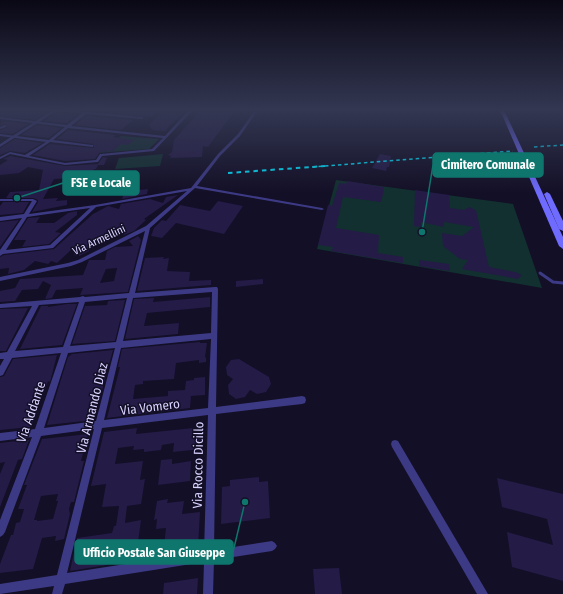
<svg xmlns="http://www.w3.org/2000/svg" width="563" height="594" viewBox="0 0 563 594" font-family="'Fira Sans Condensed',sans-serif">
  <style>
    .green { fill: #12302f }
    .building { fill: #241b47; fill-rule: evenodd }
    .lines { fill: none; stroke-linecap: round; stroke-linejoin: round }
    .service { stroke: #3d3a85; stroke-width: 3 }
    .minor { fill: #3d3a85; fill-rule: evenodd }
    .tertiary { fill: #3d3a85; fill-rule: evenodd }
    .secondary { fill: #6f6bff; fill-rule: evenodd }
    .rail-far1 { stroke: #00e5ff; stroke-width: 1.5; stroke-dasharray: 3.5 3; stroke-linecap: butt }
    .rail { stroke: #00e5ff; stroke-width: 2; stroke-dasharray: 4.5 4; stroke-linecap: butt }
    .labels { text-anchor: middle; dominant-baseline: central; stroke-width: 3; stroke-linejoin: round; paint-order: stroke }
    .street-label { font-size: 11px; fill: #d9d4ff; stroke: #130f26 }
    .near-street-label { font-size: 13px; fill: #d9d4ff; stroke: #130f26 }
    .leader { fill: none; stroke: #0f766e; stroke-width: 1.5 }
    .callout-dot { fill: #0f766e; stroke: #130f26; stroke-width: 1.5 }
    .callout { fill: #0f766e; stroke: #0f766e; stroke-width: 1.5 }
    .callout-label { font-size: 12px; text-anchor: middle; font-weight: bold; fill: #fff }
  </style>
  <rect width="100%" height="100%" fill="#130f26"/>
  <!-- green -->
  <g class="green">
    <path d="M121,136l38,3 -10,10 -53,4 3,-3 14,1 6,-6 -8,-1z"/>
    <path d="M163,154l-3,12 -45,3 4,-11z"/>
    <path d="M336,180l177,24 29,84 -225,-39z"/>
  </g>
  <!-- building -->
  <g class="building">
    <path d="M0,110h50l-15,10 -35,-4z"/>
    <path d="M87,110h71l-6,7z"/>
    <path d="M201,110h34l-27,37 -5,-1 -1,11 -32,1 1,-2 -3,-1 4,-3 2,-12z"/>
    <path d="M162,112l19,2 -16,17 -14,-1 1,-2h-2l1,-2h-3z"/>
    <path d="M57,113l21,1 -11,9 -23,-2z"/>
    <path d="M86,116l47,4 -12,10 -46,-5z"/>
    <path d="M5,121l23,3 -15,10 -13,-1v-3l7,-2 -1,-4 -6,1v-1z"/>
    <path d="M37,125l24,3 -12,10 -28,-3z"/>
    <path d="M68,130l48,5 -3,2 21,3 -6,5 -7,-1 -8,7 -13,1 -5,7 -30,2 -32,-6 17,-11 44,4 -1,-4 -36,-5z"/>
    <path d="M15,139l27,4 -17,10 -15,-2 -10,4v-7z"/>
    <path d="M380,154l11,2 -2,11h-2l-1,4 -14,-3z"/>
    <path d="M10,156l55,10 33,-2 5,-7 4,1 -3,7h-6l-2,4h-2l-3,8 -37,2 -11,20 15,-1 -2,3 11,-1v5l-35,7 6,-10v-2l-5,-2h-27l4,-6 29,-2 4,-20 -15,-3 -9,6 -19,2v-10l8,-5 -5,-1z"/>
    <path d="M347,181l37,6 -1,7 -2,8 -38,-5 -7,31 43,7 -1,18 25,4v6l-72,-12 2,-4 -15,-2 10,-40 4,1 7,-23 7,1z"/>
    <path d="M148,189l-1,5 -25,5 2,-6 4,-2z"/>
    <path d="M415,190l34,5 1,13 14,2 5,-3 7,3 13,57 26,5 7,3 -4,4 -56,-10 6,-9 -8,-1 -17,-13 -1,-13 20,3 12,-9 -30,-5v5l-23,-5v5l-7,-1z"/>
    <path d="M178,195l-34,24 2,1 -12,11 -10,4 -2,-3 -2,2 -5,-2 -14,12 -13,5 1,2 -10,5v-2l-4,2 -3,-7 -15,14 -6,-2 -3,3 -13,-3 -11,9 -16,4 1,-6 -9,1v-12l4,-2 50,-6 39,-35 15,-8 11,3 2,-5 29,-5 13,4 3,-6z"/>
    <path d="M218,201l25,5 -19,28 -48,-11 -14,15 -11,-2 3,-8 8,-8 4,1 14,-16 30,6z"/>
    <path d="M3,202h26l-6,11 -23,2v-9z"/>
    <path d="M77,211v4l-22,17 6,1 -12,11 -27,3 4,-7h-12l14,-22 12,-1 -4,6h18l14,-10z"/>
    <path d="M19,220l-19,27v-25z"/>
    <path d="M138,236l3,4 -13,52 -48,3 3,-7 -27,2 -4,8 -7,1 6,-14 -8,-4 -5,8 -16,1 -7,11 -15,1v-11l15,-3 5,-9 63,-4 6,-15h16l2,-9 8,-4 18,-1 -4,-5zM117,268l-3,13 -14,2 6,-14z"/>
    <path d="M164,257l-1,2 6,-1 -2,13 23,1 -1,9 22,-1v5l-74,6 8,-33z"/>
    <path d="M419,260l30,4 1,7 -31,-5z"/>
    <path d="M263,279v5l-27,3v-6z"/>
    <path d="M210,297v10l-63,6 -3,13 35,-3 -1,11 -53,5 9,-40 20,-1 -1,4z"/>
    <path d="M125,300l-10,41 -43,3 13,-38 22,-1 1,-4z"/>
    <path d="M67,304h10l-15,41 -42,4 21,-43h7v1z"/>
    <path d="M28,308l-22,43h-6v-42z"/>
    <path d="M200,342v1h7l-2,14 1,1v4l-7,1v-3l-23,3 -2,16 -31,2v3l-8,1 -2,14 35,-3v-5l17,-1 1,-9 8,-1v-2l11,-1v18l-14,1 -1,12 -83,10 13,-51h-2l4,-18z"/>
    <path d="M113,350l-19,70 -47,5 21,-68 4,-3z"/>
    <path d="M57,355l-7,27 -2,-1 -17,46 -31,3v-53l4,-1 9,-17z"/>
    <path d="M239,359l30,18 2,7 -5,8 -9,2 -7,-4 -5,7 -9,2 -7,-5 -1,-9 5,-6 -6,-4 -1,-8 5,-7z"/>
    <path d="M203,427l-1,22 -29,3 1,-9 -12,2 -1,5 -17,2v-3l-11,1 1,-4 -16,2 -3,16 28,-3 -3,19 5,-1 -4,25 -14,2 -2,17 16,-3 -5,37 -29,4v4l-37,6 7,-33 35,-5 2,-7h2l3,-20 -17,1 4,-23 -15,2 13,-54 33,-4 -1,6z"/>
    <path d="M88,434l-7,27h3l-10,41h-3l-2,7 1,5 -6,25 -9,2 1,-5 -14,2 -9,31 -33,4v-9l11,-29h2l3,-12 4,-1 4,-13h-6l9,-24h-3l18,-46zM58,494l-2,7h2l-5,18 -16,2v-1h-3l7,-24z"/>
    <path d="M25,440h4l-7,19 -4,1 -18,47v-33l5,-12 -5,1v-20z"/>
    <path d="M172,459v5l19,-3 -1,20 -32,4 3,-25z"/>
    <path d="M259,477v5l9,-1 2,37 -49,6 1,-37 8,-1v-6z"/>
    <path d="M497,478l66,16v87l-51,-14 -5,-35 46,13 -6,-26 -45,-12z"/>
    <path d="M168,499l-1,4 17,-2 -2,13 18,-2 -2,35 -10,1v4l-22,3v-8h-2l2,-19 -10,1 1,-10 -3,1 3,-19z"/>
    <path d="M339,568l3,26h-27l-2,-25z"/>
    <path d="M198,578l-1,16h-34l1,-11z"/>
  </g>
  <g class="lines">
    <!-- service -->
    <path class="service" d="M540,273l13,9 10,1"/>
    <!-- minor -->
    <g class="minor">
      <path d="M54,110l30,2 2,-1 2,1 54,5h1v2l-57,-5 -15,12 94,10 24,-26h4l-39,41 -52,5 -4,6h-1l-32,3 -55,-11 -10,5v-2l10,-5 15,3 21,-13 -46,-6v-2l49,6 16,-13 -65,-8v-2l67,8 15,-12 -27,-2zM68,128l95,10 -11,11 -51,5h-1l-4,6 -31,3 -36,-7 21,-14 43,5v-2h-1l-39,-5z"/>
      <path d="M255,110h3l-18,26 -20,20 -23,30 125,22 2,1 -2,1 -127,-22 -45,40 -15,65 80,-6h2l1,2 -2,118 86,-11 3,1 1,3 -1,3 -3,1 -86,10 -2,136 58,-9 3,2 2,3 -2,3 -3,2 -58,9 -1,34h-10l1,-32 -139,22 -3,10h-10l2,-8 -54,8v-10l57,-9 37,-146 -53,7 -36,96 -2,3 -3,2v-17l32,-83 -32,4v-8l35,-4 26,-76 -49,5 -9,17 -3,1v-10l4,-7h-4v-6l7,-1 25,-46 -32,2v-4l80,-7 3,-1 2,1 44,-4 16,-62 -63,31 -11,4 -71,15v-4l68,-14 10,-3 68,-34 41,-35 -91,16 -43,41 -50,6 -3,2v-6l22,-32 -22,3v-4l24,-3 8,-13h-32v-2h33l4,2 -8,13 66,-9 96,-17 27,-34 20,-20zM90,208l-40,37 -44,5 21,-33zM212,292l-1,41 -88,8 10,-43zM127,298l-11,44 -46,4 15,-44zM79,302l-16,45 -48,4 24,-46zM211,339l-3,69 -104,12 17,-72zM115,348l-19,73 -52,7 24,-75zM208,415l-4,137 -137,21 35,-145z"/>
      <path d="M5,125h1v2l-6,2v-2z"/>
      <path d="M395,440l3,1 90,153h-11l-85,-147 -1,-3 1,-3z"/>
    </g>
    <!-- tertiary -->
    <path class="tertiary" d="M53,110h5l-58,37v-3z"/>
    <!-- secondary -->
    <g class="secondary">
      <path d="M500,110h4l59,127v12l-4,-3z"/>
      <path d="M547,192l3,2 13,27v10l-4,-2 -15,-35z"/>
    </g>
    <!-- rail-far1 -->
    <g class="rail-far1">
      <path d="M534,147l29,-2"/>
      <path d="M312,167l201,-16"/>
    </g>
    <!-- rail -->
    <path class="rail" d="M228,173l97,-7"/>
  </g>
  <!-- sky -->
  <linearGradient id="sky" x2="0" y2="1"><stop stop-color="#0a0815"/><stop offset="0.57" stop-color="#333752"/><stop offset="1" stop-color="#333752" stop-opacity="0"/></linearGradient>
  <rect width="563" height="193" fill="url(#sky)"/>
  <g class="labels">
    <!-- street labels -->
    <g class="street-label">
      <text transform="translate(99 240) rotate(-25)">Via Armellini</text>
    </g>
    <!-- near-street labels -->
    <g class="near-street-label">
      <text transform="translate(150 407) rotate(-7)">Via Vomero</text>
      <text transform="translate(92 408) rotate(-76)">Via Armando Diaz</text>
      <text transform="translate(31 412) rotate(-71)">Via Addante</text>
      <text transform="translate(198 465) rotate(-89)">Via Rocco Dicillo</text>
    </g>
  </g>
  <!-- callouts -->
  <path class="leader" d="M422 232L433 165M17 198L63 183M245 502L233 552"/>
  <g class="callout-dot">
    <circle cx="422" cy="232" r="4"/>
    <circle cx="17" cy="198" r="4"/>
    <circle cx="245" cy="502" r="4"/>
  </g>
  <g class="callout">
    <rect x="433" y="153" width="110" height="24" rx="4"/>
    <rect x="63" y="171" width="76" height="24" rx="4"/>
    <rect x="75" y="540" width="158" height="24" rx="4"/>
  </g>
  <g class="callout-label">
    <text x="488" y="169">Cimitero Comunale</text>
    <text x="101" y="187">FSE e Locale</text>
    <text x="154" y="557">Ufficio Postale San Giuseppe</text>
  </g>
</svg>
